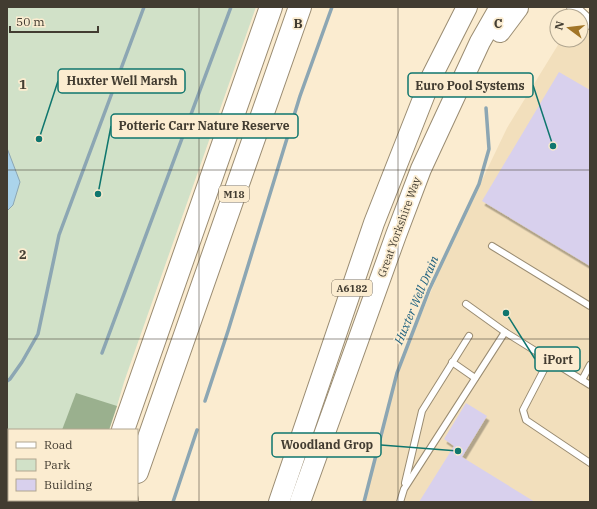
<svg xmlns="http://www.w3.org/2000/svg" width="597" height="509" viewBox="0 0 597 509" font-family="'IBM Plex Serif',serif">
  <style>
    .built { fill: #f2dfbc }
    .green { fill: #d1e1c8 }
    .forest { fill: #9ab08e }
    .water { fill: #abd4eb; stroke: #8ca6b3 }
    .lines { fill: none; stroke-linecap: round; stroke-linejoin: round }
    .stream { stroke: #8ca6b3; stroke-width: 3.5 }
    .building { fill: #d8d0ed; filter: url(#shadow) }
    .service-casing { stroke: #9a8c72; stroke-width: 8 }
    .minor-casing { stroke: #9a8c72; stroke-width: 14 }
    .trunk-casing { stroke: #9a8c72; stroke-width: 22 }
    .motorway-casing { stroke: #9a8c72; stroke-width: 24 }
    .service { stroke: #fff; stroke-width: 6 }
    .minor { stroke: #fff; stroke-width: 12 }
    .trunk { stroke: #fff; stroke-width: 20 }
    .motorway { stroke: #fff; stroke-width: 22 }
    .grid { fill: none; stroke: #423c31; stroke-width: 1; stroke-opacity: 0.55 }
    .labels { text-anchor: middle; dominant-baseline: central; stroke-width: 3.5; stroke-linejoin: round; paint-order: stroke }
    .shield { fill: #fbecd0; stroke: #7a7161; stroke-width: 1 }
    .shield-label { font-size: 10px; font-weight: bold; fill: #423c31 }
    .street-label { font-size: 11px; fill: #423c31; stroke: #fbecd0 }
    .water-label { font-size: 12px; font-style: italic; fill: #1a5e7e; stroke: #fbecd0 }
    .grid-label { font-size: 13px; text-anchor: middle; font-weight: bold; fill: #423c31; stroke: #fbecd0; stroke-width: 3.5; stroke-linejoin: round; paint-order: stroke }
    .leader { fill: none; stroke: #0f766e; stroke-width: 1.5 }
    .callout-dot { fill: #0f766e; stroke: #fbecd0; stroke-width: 1.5 }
    .callout { fill: #fbecd0; stroke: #0f766e; stroke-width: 1.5 }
    .callout-label { font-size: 12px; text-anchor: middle; font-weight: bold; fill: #423c31 }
  </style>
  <defs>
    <filter id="shadow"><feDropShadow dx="2.5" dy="4.5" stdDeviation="0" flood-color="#0004"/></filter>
  </defs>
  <rect width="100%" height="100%" fill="#fbecd0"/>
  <!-- built -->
  <path class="built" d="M590,13v489h-226l33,-129 50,-120 60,-125 54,-88h20v-20z"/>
  <!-- green -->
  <path class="green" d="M7,7h249l-132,375 -7,24 -8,24h-100v70h74v2h-76z"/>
  <!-- forest -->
  <g class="forest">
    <path d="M76,393l41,13 -8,24h-47z"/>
    <path d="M36,500h47v2h-48z"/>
  </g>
  <!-- water -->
  <path class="water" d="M7,148l13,34 -7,23 -6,6z"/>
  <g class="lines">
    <!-- stream -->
    <g class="stream">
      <path d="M102,353l129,-346"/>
      <path d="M7,381l3,-2 12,-17 16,-28 21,-99 85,-228"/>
      <path d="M205,401l23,-70 72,-235 32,-89"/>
      <path d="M173,502l24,-72"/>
      <path d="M364,502l33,-129 32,-83 50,-106 10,-35 -3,-41"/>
    </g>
  </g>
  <!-- building -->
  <g class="building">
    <path d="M559,72l31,18v176l-108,-65z"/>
    <path d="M466,403l21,13 -25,41 73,45h-116l35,-56 -10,-7z"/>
  </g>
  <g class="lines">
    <defs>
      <g id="service">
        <path d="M492,246l98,60"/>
        <path d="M466,304l39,28 85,53"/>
        <path d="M549,360l-26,50 3,10 64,43"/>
        <path d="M452,362l23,16"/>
        <path d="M582,380l8,-15"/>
        <path d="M405,483l17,-72 47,-75"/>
        <path d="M400,502l4,-13 101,-157"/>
      </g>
      <path id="minor" d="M573,7l17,16"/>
      <g id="trunk">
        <path d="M500,32l18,-24"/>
        <path d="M279,502l95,-279 58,-147 35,-69"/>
        <path d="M300,502l96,-267 25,-66 59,-127 16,-28 6,-7"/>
      </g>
      <g id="motorway">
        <path d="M123,430l148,-423"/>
        <path d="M137,472l163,-465"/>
        <path d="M98,502l1,-2"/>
        <path d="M127,502v-2"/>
      </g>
    </defs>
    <!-- service casing -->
    <use href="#service" class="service-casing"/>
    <!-- minor casing -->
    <use href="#minor" class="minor-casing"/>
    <!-- trunk casing -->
    <use href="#trunk" class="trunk-casing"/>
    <!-- motorway casing -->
    <use href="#motorway" class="motorway-casing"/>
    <!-- service -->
    <use href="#service" class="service"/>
    <!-- minor -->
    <use href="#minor" class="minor"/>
    <!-- trunk -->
    <use href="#trunk" class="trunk"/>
    <!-- motorway -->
    <use href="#motorway" class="motorway"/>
  </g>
  <!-- grid -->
  <path class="grid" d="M199,7v495M398,7v495M7,170h583M7,339h583"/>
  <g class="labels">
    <!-- shield labels -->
    <g class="shield">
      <rect x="219" y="186" width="30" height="16" rx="3"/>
      <rect x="332" y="280" width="40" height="16" rx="3"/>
    </g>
    <g class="shield-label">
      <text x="234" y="194">M18</text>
      <text x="352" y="288">A6182</text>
    </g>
    <!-- street labels -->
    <g class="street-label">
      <text transform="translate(399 227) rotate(-70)">Great Yorkshire Way</text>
    </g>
    <!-- water labels -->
    <g class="water-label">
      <text transform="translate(416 300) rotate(-67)">Huxter Well Drain</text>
    </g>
  </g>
  <g class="grid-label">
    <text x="298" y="28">B</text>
    <text x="498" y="28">C</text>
    <text x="23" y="89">1</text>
    <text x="23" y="259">2</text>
  </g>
  <!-- callouts -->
  <path class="leader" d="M39 139L58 81M553 146L533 85M98 194L111 126M506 313L535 359M458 451L381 445"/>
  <g class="callout-dot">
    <circle cx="39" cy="139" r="4"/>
    <circle cx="553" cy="146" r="4"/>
    <circle cx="98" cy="194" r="4"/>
    <circle cx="506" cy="313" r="4"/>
    <circle cx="458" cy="451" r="4"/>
  </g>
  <g class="callout">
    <rect x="58" y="69" width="127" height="24" rx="4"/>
    <rect x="408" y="73" width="125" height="24" rx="4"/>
    <rect x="111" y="114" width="187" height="24" rx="4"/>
    <rect x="535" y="347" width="45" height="24" rx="4"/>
    <rect x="272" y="433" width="109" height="24" rx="4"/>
  </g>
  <g class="callout-label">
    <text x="122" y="85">Huxter Well Marsh</text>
    <text x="470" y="90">Euro Pool Systems</text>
    <text x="204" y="130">Potteric Carr Nature Reserve</text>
    <text x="558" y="364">iPort</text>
    <text x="327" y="449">Woodland Grop</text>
  </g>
  <!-- border -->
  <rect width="597" height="509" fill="none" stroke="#423c31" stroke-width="16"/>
  <!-- legend -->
  <rect x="8" y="429" width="130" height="72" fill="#fbecd0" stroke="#b1a690"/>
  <rect x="16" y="442" width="20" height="6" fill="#ffffff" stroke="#b1a690"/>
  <text x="44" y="449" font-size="12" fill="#423c31">Road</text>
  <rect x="16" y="459" width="20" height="12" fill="#d1e1c8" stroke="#b1a690"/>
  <text x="44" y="469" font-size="12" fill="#423c31">Park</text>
  <rect x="16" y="479" width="20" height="12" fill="#d8d0ed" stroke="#b1a690"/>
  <text x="44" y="489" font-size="12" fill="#423c31">Building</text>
  <!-- north arrow -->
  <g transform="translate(569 28) rotate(285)"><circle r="19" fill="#fbecd0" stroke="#b1a690"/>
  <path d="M0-3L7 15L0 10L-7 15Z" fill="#a27527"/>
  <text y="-6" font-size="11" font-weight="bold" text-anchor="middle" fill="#423c31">N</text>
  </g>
  <!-- scale -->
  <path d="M10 26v6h88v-6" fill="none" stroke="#423c31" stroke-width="2"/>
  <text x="16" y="26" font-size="12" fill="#423c31" stroke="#fbecd0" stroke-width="3" paint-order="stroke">50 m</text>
</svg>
